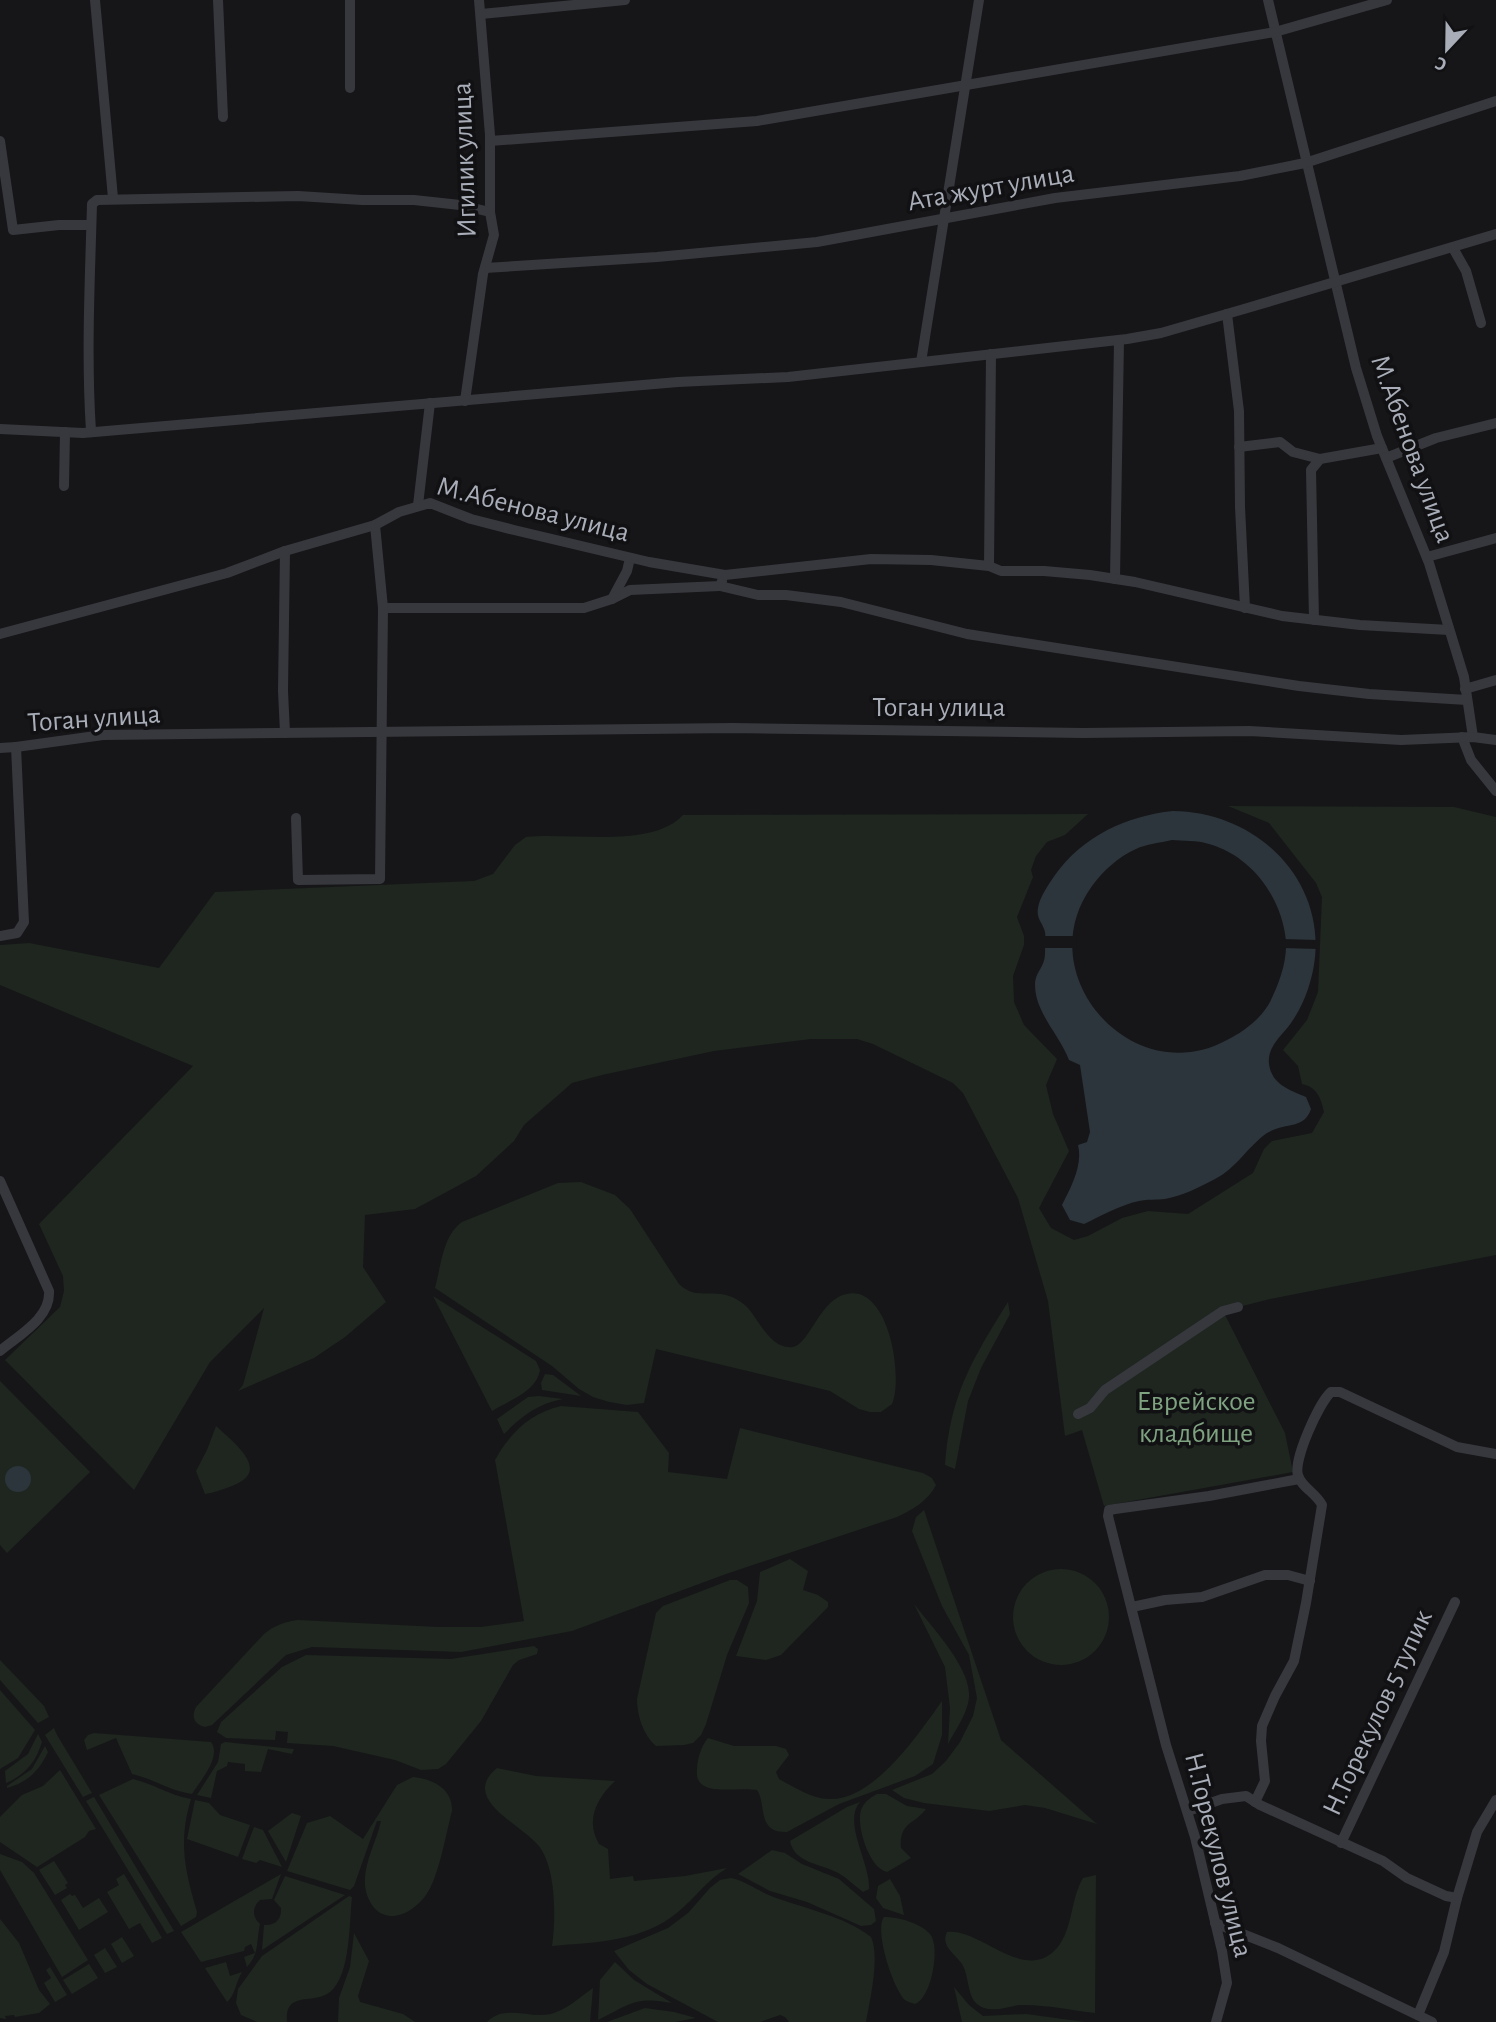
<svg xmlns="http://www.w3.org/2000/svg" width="1496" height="2022" viewBox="0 0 1496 2022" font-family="'Alegreya Sans',sans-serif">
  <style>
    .green { fill: #1e261f }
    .water { fill: #2c353c; fill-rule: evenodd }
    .pier { fill: #161618 }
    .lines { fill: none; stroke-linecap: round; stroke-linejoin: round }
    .street { stroke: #37383d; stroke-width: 10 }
    .labels { text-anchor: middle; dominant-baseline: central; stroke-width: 7; stroke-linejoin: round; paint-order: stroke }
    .street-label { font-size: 28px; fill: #a8adb8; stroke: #111113 }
    .park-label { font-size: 28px; fill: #7fa381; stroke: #111113 }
  </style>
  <rect width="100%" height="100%" fill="#161618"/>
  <!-- green -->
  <g class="green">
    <path d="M1228,806l226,1 42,10v438l-226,44 -47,12 62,122 8,39 -189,34 -22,-76 -17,6 -17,-135 -30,-103 -55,-105 -10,-10 -80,-39 -16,-5h-46l-97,12 -112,24 -30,8 -48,42 -10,16 -38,35 -61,33 -50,6 -2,52 23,35 -41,35 -31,21 -76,33 5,-6 21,-77 -54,54 -76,128 -129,-130 55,-53 4,-16 -1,-15 -24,-52 154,-158 -193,-81v-40l29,-2 130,25 56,-76 259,-11 19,-7 22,-29 11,-8c44,-5 126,12 157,-22l405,-1 -23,21 -18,7 -11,14 -5,14 2,7 -16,40 7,19v9l-11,31 1,26 10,23 33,34 -11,26 7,29 16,37 -30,57 12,20 23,12 14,-4 34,-18 26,-7 40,3 65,-41 11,-24 8,-8 40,-8 12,-21c-3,-14 -7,-25 -22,-28l-4,-18 -15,-16 24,-30 11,-28 4,-95 -6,-14 -47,-60z"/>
    <path d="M581,1182l34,13 15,14 49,75c20,20 40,-2 67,22 13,13 24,44 47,41 16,-3 26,-44 50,-52 45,-16 61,81 49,109l-11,8h-11l-11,-3 -29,-18 -174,-42 -12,54 -17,2 -18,-3 -16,-5 -14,-8 -27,-23 -117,-78c6,-22 8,-53 27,-66l96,-39z"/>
    <path d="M433,1296l103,65 4,9c-4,22 -30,30 -48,41z"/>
    <path d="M1008,1302l2,12 -29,54 -13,33 -13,68 -10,-4c5,-70 27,-105 63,-163z"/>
    <path d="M545,1374l8,1 28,21 -39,-6 -1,-7z"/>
    <path d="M0,1381l90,91 -83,81 -7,-8z"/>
    <path d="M539,1396l24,3c-26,5 -41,17 -59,35l-7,-15 31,-22z"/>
    <path d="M561,1406l77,6 31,41 -1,19 59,7 13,-51 183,45 9,5 4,7c-8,16 -24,25 -39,32l-171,57 -154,57 -111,21 -149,-5 -26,8 -74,70 -7,2c-11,-3 -14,-10 -9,-20l68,-73c11,-9 20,-12 34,-14l140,7h43l43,-6 -29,-161c15,-27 35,-47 66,-54z"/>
    <path d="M216,1426c17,16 57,45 16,60 -9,3 -18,7 -27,8l-9,-23 11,-21z"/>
    <path d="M924,1510l77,230 96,84 -52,-16 -20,-3 -36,6 -65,-8 -20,-5 -12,-8 40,-16 14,-13 14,-19 13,-26 4,-18 -8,-43 -27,-49 -30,-75 4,-14z"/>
    <path d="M790,1559l18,12 -5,19 15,5 10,7v5l-47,48 -15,5 -30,-4 21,-55 3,-29z"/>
    <circle cx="1061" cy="1617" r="48"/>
    <path d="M730,1580h7l11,7 1,16 -22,52 -21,69 -5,11 -8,8 -9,2 -28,1c-13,-11 -19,-31 -19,-47l19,-86 7,-7z"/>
    <path d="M914,1604c17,22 54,61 55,89 1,17 -13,36 -21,51l2,-36 -5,-41z"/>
    <path d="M534,1646l4,3 -1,5 -18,6 -6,5 -32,56 -35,43 -8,5 -17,1 -26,-10 -62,-14 -46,-3 1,-11 -12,-1 -1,9 -49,-2 -9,-6 4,-10 61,-55 24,-12 145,4z"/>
    <path d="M0,1660l44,46 5,11 -11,6 -38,-43z"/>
    <path d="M0,1690l35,40 -17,28 -18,11z"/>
    <path d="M942,1701v34l-9,29 -18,12 -76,28 -52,28c-31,1 -20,-28 -30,-42 -20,-4 -63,9 -60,-20 0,-10 4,-24 11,-32l26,8h42l10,3 3,6 -13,17 3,7c15,8 33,20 50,20 45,2 90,-66 113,-98z"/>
    <path d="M54,1728l3,7 35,58 -9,4 -38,-62z"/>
    <path d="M94,1733l117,9c11,15 -11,39 -19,52 -22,-3 -38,-15 -60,-20l-16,-36 -29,12 -3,-10 4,-5z"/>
    <path d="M38,1734l4,8c-6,20 -17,33 -36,41l-1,-12 23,-17z"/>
    <path d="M225,1742l69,7 -2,5 -24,-5 -7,23 -16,-1v-7l-17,-2 -1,4 -10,5 -6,27 -14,-3 21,-33 3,-18z"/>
    <path d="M45,1746l3,6c-9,19 -20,30 -41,36v-2l25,-17z"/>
    <path d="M497,1768l39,8 79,5c-18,17 -30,39 -16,63l9,5 2,30 23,-3 1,5 51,-5 42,-8c-21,13 -31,29 -49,44 -36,30 -82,30 -126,34 4,-27 4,-74 -11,-97 -16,-24 -83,-49 -44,-81z"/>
    <path d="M60,1770l36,59 -7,2 -4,6 -48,30 -37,-25v-25l22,-22 21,-9z"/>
    <path d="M413,1777c20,2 40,12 39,34 -6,22 -13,66 -26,84 -8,11 -22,22 -36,21 -8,-1 -14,-5 -18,-11 -18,-27 3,-57 9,-84h-4l-23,65 -4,4 -63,-19 20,-48 23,-7 33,23 34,-54z"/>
    <path d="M133,1779c21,5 36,16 58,20 -13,43 -6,71 6,113l-1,5 -15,9 -82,-131z"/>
    <path d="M877,1794h9l21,12 19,3c-12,16 -27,13 -25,39l10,10 -24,14c-18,-4 -31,-46 -26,-62 3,-8 9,-12 16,-16z"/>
    <path d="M94,1797l80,134 -7,3 -81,-133z"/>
    <path d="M195,1800l14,3 11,12 30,10 -12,32 -51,-18z"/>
    <path d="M860,1802c-18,20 11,62 9,87l-6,3c-8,-6 -15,-13 -23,-18 -16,-10 -46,-10 -50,-33l57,-34z"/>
    <path d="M292,1813l9,3 -15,46 -18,-31z"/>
    <path d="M254,1827l9,3 19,37 -22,-7 -4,3 -14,-4z"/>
    <path d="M772,1850l13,3 17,11 37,15 35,30 2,12 -5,4 -10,1 -54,-24 -37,-11 -32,-17z"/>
    <path d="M0,1854l22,8 12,11 54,87 -26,17 -62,-107z"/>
    <path d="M54,1861l14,22 -3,2 2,3 -12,7 -16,-25z"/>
    <path d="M124,1874l38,64 -10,5 -12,-20 -11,6 -22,-37 12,-7 -3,-6z"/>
    <path d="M281,1874l-9,25 -12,1c-8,7 -8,17 0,24 -4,17 0,29 -13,43l-3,-10 11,-4 -4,-9 -6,3 -1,4 -43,11 -20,-30z"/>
    <path d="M1096,1875l-1,138c-25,-3 -52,-9 -76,-8 -13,2 -30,9 -42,-1 -10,-9 -8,-29 -15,-40 -7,-10 -22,-18 -15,-32 34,-5 81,57 113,12 13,-19 11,-46 23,-66z"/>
    <path d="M285,1876l60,19 -83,55 2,-25c11,1 18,-6 17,-17l-7,-8z"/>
    <path d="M731,1878c14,3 26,12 40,18 31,12 74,20 100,41 9,19 -1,64 -5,85h-77l-4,-5 -5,-2 -20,7h-42l-71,-38 -18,-14 -15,-19 54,-23 20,-15 22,-25 10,-8z"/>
    <path d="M890,1879l10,17 4,19 -21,-7 -7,-10 2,-12z"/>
    <path d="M70,1894l2,2 3,-1 8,13 16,-10 9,14 -29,18 -18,-30z"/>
    <path d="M349,1896l3,1c-3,25 -1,78 -22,95 -16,13 -46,-2 -43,30h-30l-16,-7 -5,-12 2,-14 24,-33z"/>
    <path d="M884,1917c15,0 36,6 46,17 11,13 1,65 -15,70 -3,-1 -7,-2 -10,-4 -12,-12 -31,-70 -21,-83z"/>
    <path d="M0,1919l19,24 20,47 11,14 -11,9 -24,4 -1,-2 -9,1 1,3 -6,-1z"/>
    <path d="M354,1933l15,28 -11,35 2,6 43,12 12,8h-77l1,-24 11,-31z"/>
    <path d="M122,1937l12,19 -12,7 -11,-19z"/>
    <path d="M105,1948l12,19 -12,6 -11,-18z"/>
    <path d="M226,1962l4,14 12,-4c-6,9 -7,24 -15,30l-22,-34z"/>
    <path d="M615,1962l19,18 38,23c-36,-7 -42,1 -74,17l2,-40z"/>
    <path d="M89,1964l9,14 -26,16 -9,-14z"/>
    <path d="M50,1967l17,28 -12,7 -11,-19 7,-5 -5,-8z"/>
    <path d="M954,1987l15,18 14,11 43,-2 59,8h-123z"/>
    <path d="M593,1988l-3,34h-103c18,-18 41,-3 64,-8 15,-4 29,-17 42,-26z"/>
    <path d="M645,2008l29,4 22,6 -21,4h-68z"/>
  </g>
  <!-- water -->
  <g class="water">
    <path d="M1173,811c94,1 167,85 135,178 -4,12 -10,24 -17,34 -9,13 -24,23 -22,41 3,21 21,26 37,33l5,12c-7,21 -26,13 -44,24 -19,13 -30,35 -52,46 -15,8 -33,17 -50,20 -8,1 -18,0 -26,2 -19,4 -38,15 -55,23l-14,-4 -8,-15c9,-18 21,-40 16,-60l9,-3 3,-10 -10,-67 -11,-5c-8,-21 -26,-40 -32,-61 -7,-28 7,-26 8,-45 0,-7 1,-15 0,-22 -2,-9 -9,-13 -7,-24 2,-12 11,-24 17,-33 28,-39 71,-59 118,-64zM1172,840c11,1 25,0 37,4 43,12 73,54 77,97 1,22 -7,42 -16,61 -9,17 -27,30 -43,38 -95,52 -199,-66 -135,-154 11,-15 26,-29 44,-37 10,-5 24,-6 36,-9z"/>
    <circle cx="18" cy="1479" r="13"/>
  </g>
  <!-- pier -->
  <g class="pier">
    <path d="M1041,936h35l1,12h-36z"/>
    <path d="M1282,939l36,1v9l-36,-1z"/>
  </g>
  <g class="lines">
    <!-- street -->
    <g class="street">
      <path d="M95,0l18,198"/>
      <path d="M218,0l5,117"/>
      <path d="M350,0v88"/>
      <path d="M1268,0l88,368 21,68 52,127 35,114 9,60"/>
      <path d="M481,14l144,-14"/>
      <path d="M0,141l13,89 46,-5h32"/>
      <path d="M490,141l267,-20 518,-89 112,-32"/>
      <path d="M1453,248l13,23 15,52"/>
      <path d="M485,268l172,-11 160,-15 238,-44 185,-22 65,-13 191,-62"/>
      <path d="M1227,314l12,97 1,96 5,101"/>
      <path d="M921,362l58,-362"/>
      <path d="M465,401l18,-127 11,-39 -4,-23v-77l-11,-135"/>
      <path d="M0,429l83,4 595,-51 110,-5 339,-38 34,-6 83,-24 252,-75"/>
      <path d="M91,431c-5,-76 -1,-152 1,-227l5,-4 201,-4 64,4h52l46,5 30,7"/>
      <path d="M1239,447l41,-5 13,10 27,7"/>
      <path d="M1386,458l50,-20 60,-15"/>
      <path d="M64,486l1,-54"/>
      <path d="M418,505l12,-102"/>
      <path d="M285,551l-2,140 2,42"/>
      <path d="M1427,557l69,-19"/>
      <path d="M989,566l2,-212"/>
      <path d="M1115,579l4,-239"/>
      <path d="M720,586l38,9h28l55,7 126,32 332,52 70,8 98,6"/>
      <path d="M612,599l15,-28 3,-13"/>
      <path d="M383,608h201l28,-9 18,-9 90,-4 2,-5"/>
      <path d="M1314,620l-3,-150 9,-11 62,-11"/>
      <path d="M0,634l227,-61 58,-22 90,-26 24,-13 31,-9 41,16 43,11 135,32 76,13 146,-16 60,1 58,6 12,5h43l46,4 45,7 147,34 78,9 89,5"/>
      <path d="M1465,689l31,-9"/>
      <path d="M1462,737l9,23 25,31"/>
      <path d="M0,748l16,-1"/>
      <path d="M296,818l2,62 82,-1 3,-271 -8,-83"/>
      <path d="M0,936l17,-3 7,-11 -8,-175 87,-12 630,-7 350,5 166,-2 152,9 72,-3 23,3"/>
      <path d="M0,1181l49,110c2,27 -30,44 -49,60"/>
      <path d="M1078,1414l12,-6 15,-18 118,-79 15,-4"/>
      <path d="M1132,1607l33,-7 37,-3 63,-22h23l22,6"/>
      <path d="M1255,1802l10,-21 -4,-40 1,-15 13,-30 19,-35 12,-58 16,-98c-6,-12 -21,-18 -24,-30 -5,-15 21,-72 33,-83h9l117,55 39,7"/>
      <path d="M1188,1811l34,-12 24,-3 14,9 123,56 24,17 39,18 11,2"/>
      <path d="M1341,1843l114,-241"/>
      <path d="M1215,1923l63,25 154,74"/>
      <path d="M1418,2015l26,-63 13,-54 20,-66 19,-32"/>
      <path d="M1216,2022l11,-39 -5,-32 -27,-114 -29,-92 -58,-229 1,-6 6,-1 94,-13 90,-17"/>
    </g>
  </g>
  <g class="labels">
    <!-- street labels -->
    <g class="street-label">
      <text transform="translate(465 160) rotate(-92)">Игилик улица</text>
      <text transform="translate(991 188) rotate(-10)">Ата журт улица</text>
      <text transform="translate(1412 449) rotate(70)">М.Абенова улица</text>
      <text transform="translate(533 510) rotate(14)">М.Абенова улица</text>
      <text x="939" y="708">Тоган улица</text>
      <text transform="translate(94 719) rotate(-4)">Тоган улица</text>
      <text transform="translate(1378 1713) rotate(-65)">Н.Торекулов 5 тупик</text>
      <text transform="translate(1218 1855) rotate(76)">Н.Торекулов улица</text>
    </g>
    <!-- park labels -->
    <g class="park-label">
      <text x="1196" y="1402">Еврейское<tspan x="1196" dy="32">кладбище</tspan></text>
    </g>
  </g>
  <!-- north arrow -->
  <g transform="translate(1447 49) rotate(202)" stroke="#111113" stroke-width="5" paint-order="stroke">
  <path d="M0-5L12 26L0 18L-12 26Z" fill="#a8adb8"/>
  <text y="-10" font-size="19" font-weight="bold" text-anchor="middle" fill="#a8adb8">С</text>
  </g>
</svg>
